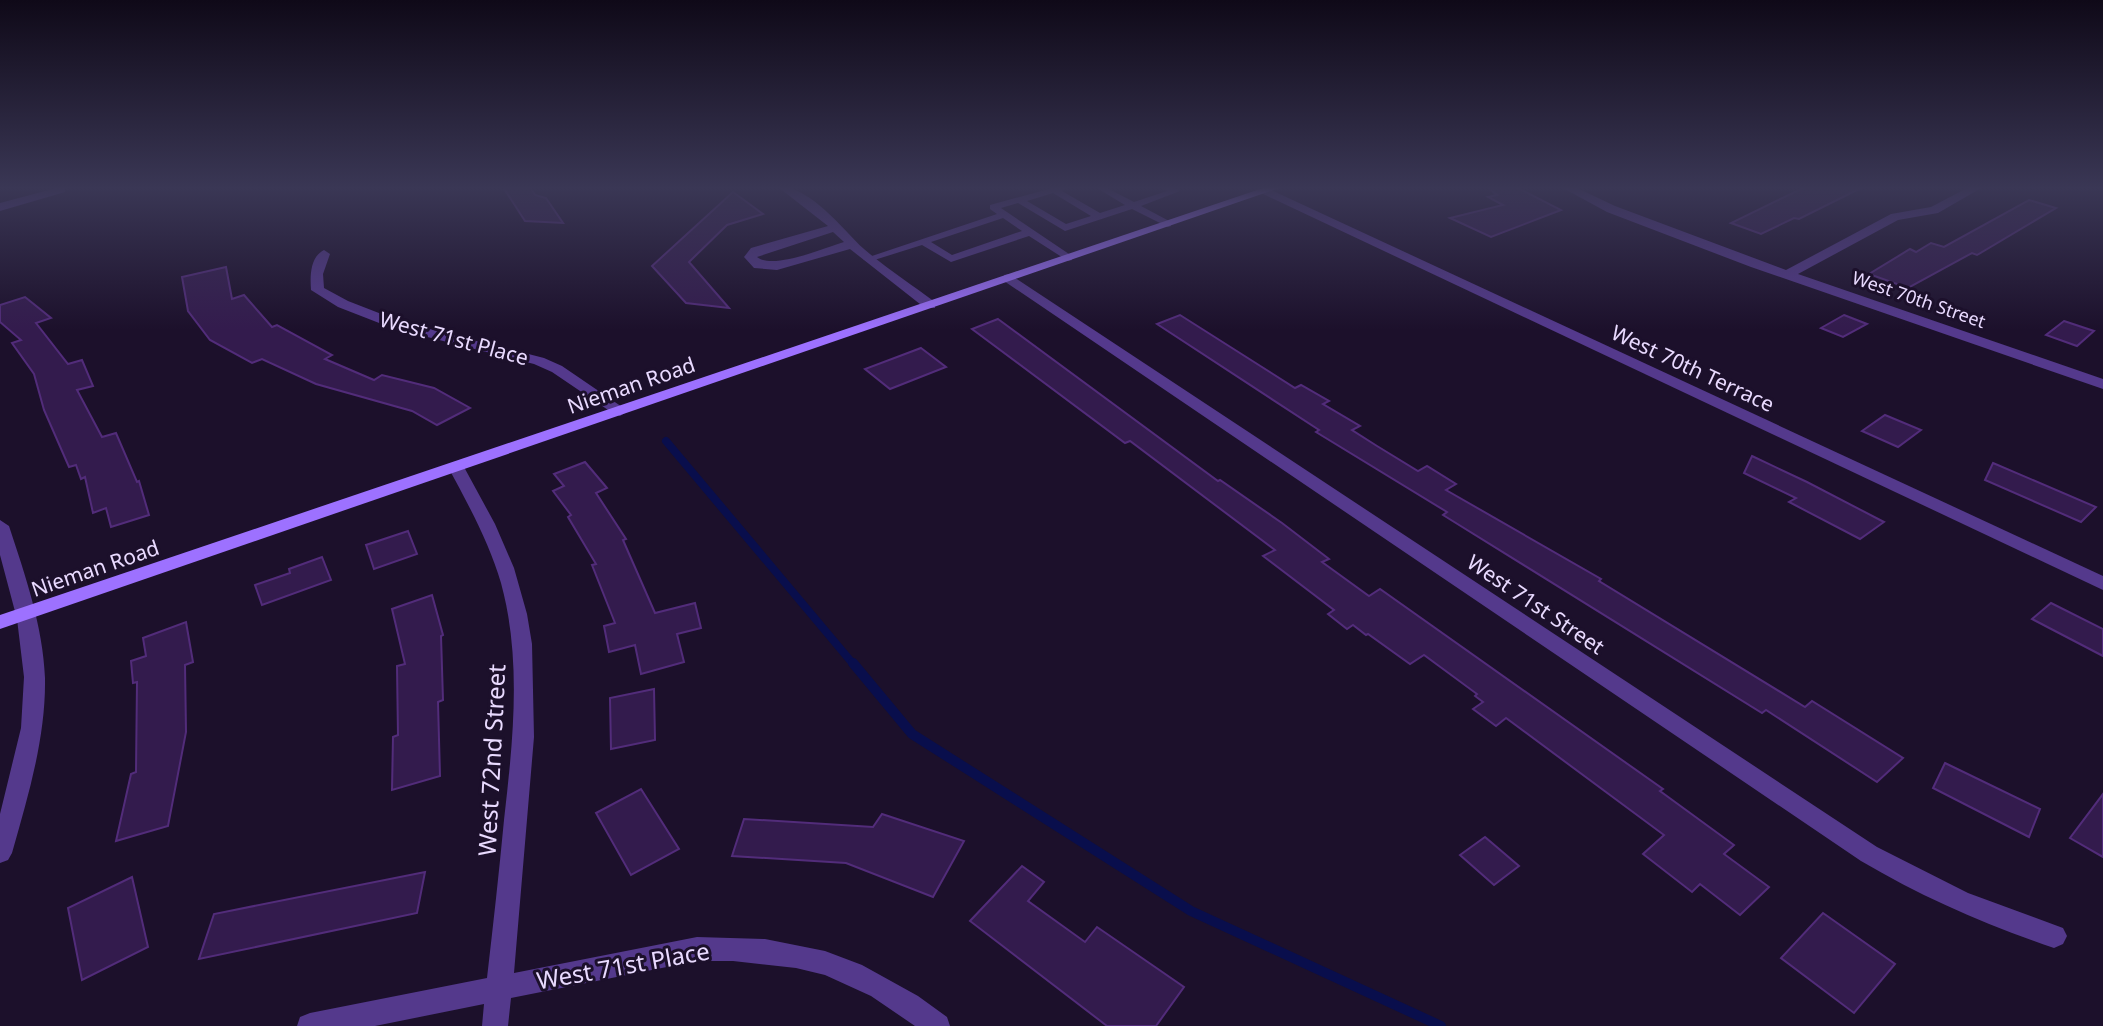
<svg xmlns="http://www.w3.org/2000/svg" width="2103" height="1026" viewBox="0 0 2103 1026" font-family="'Noto Sans',sans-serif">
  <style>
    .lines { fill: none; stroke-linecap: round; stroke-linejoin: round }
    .stream-far1 { stroke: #090e4c; stroke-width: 8 }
    .stream { stroke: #090e4c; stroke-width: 10 }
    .building { fill: #331b4d; stroke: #522c7a; stroke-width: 2 }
    .service { fill: #54398c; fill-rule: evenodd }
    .minor { fill: #54398c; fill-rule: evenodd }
    .secondary { fill: #9d71ff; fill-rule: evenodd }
    .labels { text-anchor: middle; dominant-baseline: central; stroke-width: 6; stroke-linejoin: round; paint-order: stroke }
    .far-street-label { font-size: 18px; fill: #e9daff; stroke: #1c102b }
    .street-label { font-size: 21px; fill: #e9daff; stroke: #1c102b }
    .near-street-label { font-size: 24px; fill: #e9daff; stroke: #1c102b }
  </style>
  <rect width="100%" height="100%" fill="#1c102b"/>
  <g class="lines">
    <!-- stream-far1 -->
    <path class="stream-far1" d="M666,441l188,224"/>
    <!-- stream -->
    <path class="stream" d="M853,663l59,71 279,177 250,115"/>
  </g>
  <!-- building -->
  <g class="building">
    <path d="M503,187h27l5,8 11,3 17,25 -38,-2z"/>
    <path d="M1487,187h29l45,23 -70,27 -41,-19 53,-13 -15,-8 9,-2z"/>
    <path d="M1805,187h58l-64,32 -5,-1 -33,16 -30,-11z"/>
    <path d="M733,192l30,22 -36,11 -38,37 40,46 -43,-5 -34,-37z"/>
    <path d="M2029,200l27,8 -79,47 -5,-2 -64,35 -39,-14 41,-25 6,3 15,-9 13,4z"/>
    <path d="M226,267l6,32 12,-4 28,32 5,-2 55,30 -7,4 49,21 8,-5 52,13 36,20 -33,17 -25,-14 -96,-27 -54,-25 -10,4 -42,-23 -22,-29 -6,-34z"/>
    <path d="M25,297l26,21 -15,5 32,41 14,-4 11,26 -16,4 25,47 14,-4 21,49 2,-1 10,34 -38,12 -5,-19 -13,5 -8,-36 -4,2 -5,-14 -7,2 -25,-57 -10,-36 -22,-31 9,-3 -21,-18v-17z"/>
    <path d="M1180,315l115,73 6,-3 28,16 -6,3 37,22 -8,4 25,16 41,25 9,-5 29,18 -10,6 155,89 -2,2 206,126 7,-6 91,57 -26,24 -111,-72 -4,3 -319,-198 4,-3 -131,-80 3,-2 -162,-106z"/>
    <path d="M1844,315l23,9 -24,13 -22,-9z"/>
    <path d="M998,319l220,162 2,-1 62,43 47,36 -7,3 47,34 11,-7 283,200 -3,2 74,54 -10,9 45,33 -29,28 -40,-31 -8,8 -49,-38 21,-19 -158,-117 -10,8 -23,-17 10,-7 -8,-6 2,-2 -53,-39 -14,9 -42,-30 -2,1 -13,-10 -6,4 -19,-15 6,-4 -71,-54 12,-6 -145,-109 -5,2 -153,-114z"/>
    <path d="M2064,321l30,10 -17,15 -31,-11z"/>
    <path d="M921,348l25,19 -56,22 -25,-20z"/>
    <path d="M1885,415l36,15 -23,17 -36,-16z"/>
    <path d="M1752,456l55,26 77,40 -24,17 -71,-37 7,-4 -52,-25z"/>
    <path d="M585,462l22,26 -11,5 30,46 -3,1 32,73 40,-10 6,25 -24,6 7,28 -43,12 -6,-29 -26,7 -5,-26 11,-3 -23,-58 4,-1 -28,-47 3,-2 -18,-24 11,-5 -10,-12z"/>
    <path d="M1993,463l103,44 -15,15 -96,-42z"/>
    <path d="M408,531l9,23 -43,15 -8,-24z"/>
    <path d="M322,557l9,23 -69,25 -7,-20 35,-12 -1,-4z"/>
    <path d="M432,595l11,40 -2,1 2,64 -5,2 2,74 -48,14 1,-53 5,-2 -1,-69 8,-2 -13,-55z"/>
    <path d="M2051,603l52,26v27l-71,-37z"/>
    <path d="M186,622l7,40 -8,3 1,67 -18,94 -52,15 15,-67 5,-2 1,-90 -4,1 -2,-22 15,-5 -3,-18z"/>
    <path d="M654,689l1,51 -44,9 -1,-51z"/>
    <path d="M1945,763l95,46 -11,28 -96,-49z"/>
    <path d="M641,789l38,60 -48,26 -35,-62z"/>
    <path d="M2103,794v63l-33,-19z"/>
    <path d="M882,814l82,27 -31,56 -87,-34 -114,-7 12,-37 129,8z"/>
    <path d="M1485,837l34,29 -25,19 -34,-30z"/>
    <path d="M1022,866l22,16 -16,19 57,41 12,-15 87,60 -28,39h-49l-137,-105z"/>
    <path d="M425,872l-8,41 -218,46 15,-45z"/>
    <path d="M132,877l16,70 -66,33 -14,-72z"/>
    <path d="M1823,913l72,51 -41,49 -73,-55z"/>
  </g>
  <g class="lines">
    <!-- service -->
    <path class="service" d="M1056,187h13l-7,4 38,22 25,-8 -30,-18h10l29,15 33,-11 -5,-4h11l7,4 -39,15 30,16v4l-3,1 -36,-18 -67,22 -47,-28 -17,5 71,48v4l-4,1 -39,-25 -78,26 -29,-17 -54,17 -5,-3 134,-45 -7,-5v-4zM1053,193l38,23 -25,8 -39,-23zM1003,218l19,13 -70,24 -21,-13z"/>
    <!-- minor -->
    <g class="minor">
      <path d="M60,187l5,1v4l-65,19v-8z"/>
      <path d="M778,187c32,-2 64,42 86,62 22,19 48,36 71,53v6h-10l-75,-59 -73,21 -23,-2 -10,-11 7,-9 77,-22zM833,232l11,10c-20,6 -71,28 -87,15z"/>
      <path d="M1561,187h14l40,19 171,64 105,-56 40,-7 38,-20h14l-45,26 -40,7 -100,54 305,105v10l-352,-122 -144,-55z"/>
      <path d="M1261,189h8l834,387v14l-842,-397z"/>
      <path d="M324,250l6,4 -7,20 1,14 24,13 54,21 142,36 18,8 66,45 -8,5 -6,-2 -62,-42 -18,-8 -142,-36 -54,-21 -27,-17c-1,-14 -1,-33 13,-40z"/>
      <path d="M1009,274l868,573 91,46 95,35 4,8 -4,8 -9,4c-68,-23 -132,-51 -193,-87l-857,-580v-6z"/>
      <path d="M456,462l8,5 31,57 19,44 13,46 5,30 2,93 -20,236 183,-36 68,2 60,12 37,14 56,31 29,21 3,9h-35l-44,-30 -46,-21 -29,-7 -63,-7h-36l-186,37 -3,28h-26l2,-22 -109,22h-78l3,-9 10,-4 177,-35c6,-52 12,-105 17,-158 9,-79 18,-160 -3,-237 -12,-41 -33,-79 -53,-116z"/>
      <path d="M0,520l9,6c16,49 34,100 36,152 1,60 -17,118 -33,175l-4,7 -8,3v-49l21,-86 3,-51 -7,-58 -17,-64z"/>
    </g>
    <!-- secondary -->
    <path class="secondary" d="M1266,187h16l-1282,442v-14z"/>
  </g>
  <!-- sky -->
  <linearGradient id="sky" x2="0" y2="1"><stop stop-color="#0f0918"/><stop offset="0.57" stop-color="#3a3755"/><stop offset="1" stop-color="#3a3755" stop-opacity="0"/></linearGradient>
  <rect width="2103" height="330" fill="url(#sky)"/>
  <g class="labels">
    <!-- far-street labels -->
    <g class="far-street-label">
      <text transform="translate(1919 299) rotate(19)">West 70th Street</text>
    </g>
    <!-- street labels -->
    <g class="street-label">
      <text transform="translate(454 338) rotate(15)">West 71st Place</text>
      <text transform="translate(1693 368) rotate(25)">West 70th Terrace</text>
      <text transform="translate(631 385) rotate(-19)">Nieman Road</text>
      <text transform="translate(95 568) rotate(-19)">Nieman Road</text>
      <text transform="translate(1536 604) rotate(34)">West 71st Street</text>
    </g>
    <!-- near-street labels -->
    <g class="near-street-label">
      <text transform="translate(491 760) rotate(-87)">West 72nd Street</text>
      <text transform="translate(623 965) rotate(-10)">West 71st Place</text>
    </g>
  </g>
</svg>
